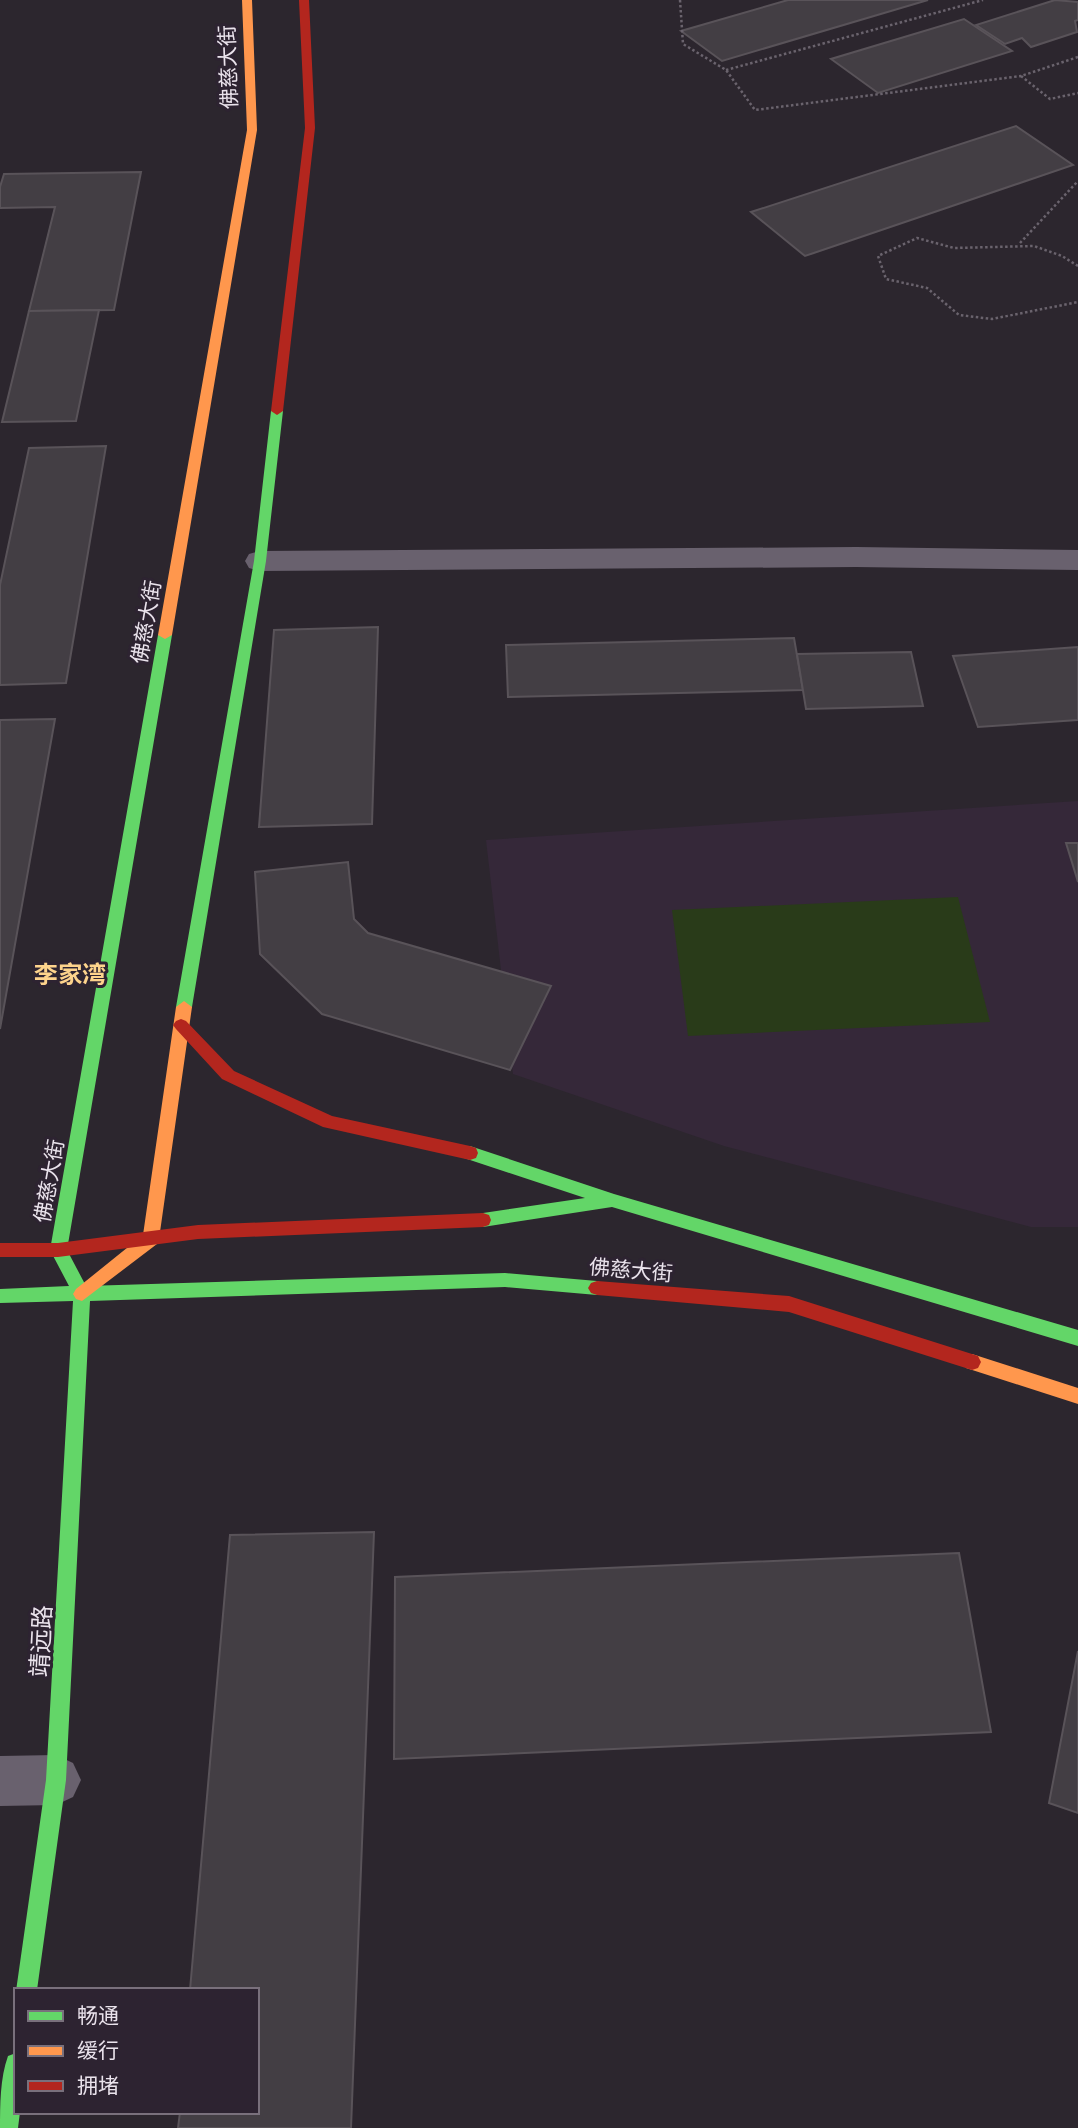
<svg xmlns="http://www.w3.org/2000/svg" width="1078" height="2128" viewBox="0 0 1078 2128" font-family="'Space Grotesk','Noto Sans SC',sans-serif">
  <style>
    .built { fill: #352839 }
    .green { fill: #293b19 }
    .building { fill: #433e44; stroke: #595359; stroke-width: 2 }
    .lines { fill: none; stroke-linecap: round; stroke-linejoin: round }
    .path { stroke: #6a636d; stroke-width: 2.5; stroke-dasharray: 2.5 2.5; stroke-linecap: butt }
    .street { fill: #69616e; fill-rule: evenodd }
    .fast { fill: #63d668; fill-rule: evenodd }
    .slow { fill: #ff974d; fill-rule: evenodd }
    .jam { fill: #b3261e; fill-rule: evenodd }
    .labels { text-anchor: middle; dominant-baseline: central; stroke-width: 6; stroke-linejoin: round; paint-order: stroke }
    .street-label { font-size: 21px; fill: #eae3ec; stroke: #2d2331 }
    .quarter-label { font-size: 24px; font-weight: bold; fill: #fdd38c; stroke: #2d2331 }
    .near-street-label { font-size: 24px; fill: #eae3ec; stroke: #2d2331 }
  </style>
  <rect width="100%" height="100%" fill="#2c262e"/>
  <!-- built -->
  <path class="built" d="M1078,801v426h-47l-307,-81 -211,-72 -27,-234z"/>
  <!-- green -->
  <path class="green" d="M958,897l32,125 -302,14 -16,-126z"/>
  <!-- building -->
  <g class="building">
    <path d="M788,0h140l-206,61 -41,-30z"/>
    <path d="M1055,0l23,2v18l-3,1 2,11 -46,15 -9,-9 -17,6 -29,-19z"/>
    <path d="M964,19l48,32 -134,42 -47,-34z"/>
    <path d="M1016,126l57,39 -268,91 -54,-44z"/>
    <path d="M141,172l-27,138 -85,1 26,-104 -55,1v-21l4,-13z"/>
    <path d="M99,310l-23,111 -74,1 27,-111z"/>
    <path d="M106,446l-40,237 -66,2v-100l29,-137z"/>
    <path d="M378,627l-6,197 -113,3 15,-197z"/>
    <path d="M794,638l9,52 -295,7 -2,-52z"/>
    <path d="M1078,647v73l-100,7 -25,-71z"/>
    <path d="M911,652l12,54 -117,3 -9,-55z"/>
    <path d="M55,719l-55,310v-309z"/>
    <path d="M1066,843h12v39z"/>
    <path d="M348,862l6,57 14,14 183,53 -41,84 -188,-56 -62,-60 -5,-82z"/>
    <path d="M374,1532l-23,596h-173l2,-16h77v-122h-67l40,-455z"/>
    <path d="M959,1553l32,179 -597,27 1,-182z"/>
    <path d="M1078,1651v162l-29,-10z"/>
  </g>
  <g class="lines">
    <!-- path -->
    <g class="path">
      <path d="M680,0l3,44 43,26 29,40 266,-34"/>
      <path d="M1078,57l-57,19 29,23 28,-6"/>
      <path d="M726,70l257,-70"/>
      <path d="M1020,243l58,-62"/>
      <path d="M1078,266l-16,-10 -28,-10 -80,2 -37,-10 -39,18 8,23 41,9 32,27 33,4 86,-17"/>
    </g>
    <!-- street -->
    <g class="street">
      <path d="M856,547l222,3v20l-222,-3 -596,4 -11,-3 -4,-7 4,-7 11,-3z"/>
      <path d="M56,1755l17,8 8,17 -8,17 -17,8 -56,1v-50z"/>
    </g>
    <!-- fast -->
    <g class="fast">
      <path d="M277,407l6,4 -17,150 -74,446 -8,6 -8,-6 78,-446 17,-150z"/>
      <path d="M165,631l7,4 -105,615 19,36 419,-13 92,8 6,2 3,5 -3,5 -6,2 -92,-8 -415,14 -24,479 -29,210 -21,1 30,-211 27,-479 -73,2v-14l69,-3 -19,-36 108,-615z"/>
      <path d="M470,1146l144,48 464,136v16l-466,-139 -129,20 -6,-2 -2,-5 2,-5 6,-2 102,-15 -121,-40 -2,-5 2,-5z"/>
      <path d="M16,2053v59h4l-2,16h-18c0,-23 0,-50 8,-72z"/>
    </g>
    <!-- slow -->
    <g class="slow">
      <path d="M242,0h10l5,130 -85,505 -7,4 -7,-4 89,-505z"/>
      <path d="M184,1001l8,6 -33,232 -2,5 -75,57 -6,-2 -3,-5 3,-5 67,-54 33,-228z"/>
      <path d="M972,1354l106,34v16l-112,-36 -3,-6 3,-6z"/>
    </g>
    <!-- jam -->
    <g class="jam">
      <path d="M299,0h10l6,128 -32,283 -6,4 -6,-4 34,-283z"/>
      <path d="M181,1019l5,2 48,50 98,45 138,30 6,2 2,5 -2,5 -6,2 -147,-33 -101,-48 -46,-50 -3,-4 3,-4z"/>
      <path d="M483,1213l6,2 2,5 -2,5 -6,2 -285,12 -140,18h-58v-14h58l140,-18z"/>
      <path d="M597,1281l192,15 183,58 6,2 3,6 -3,6 -6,2 -183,-58 -192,-17 -6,-2 -3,-5 3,-5z"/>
    </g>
  </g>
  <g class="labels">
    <!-- street labels -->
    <g class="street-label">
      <text transform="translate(228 67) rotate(-92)">佛慈大街</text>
      <text transform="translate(146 622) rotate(-80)">佛慈大街</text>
      <text transform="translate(49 1181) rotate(-80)">佛慈大街</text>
      <text transform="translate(631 1270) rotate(5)">佛慈大街</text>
    </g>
    <!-- quarter labels -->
    <g class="quarter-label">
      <text x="70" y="974">李家湾</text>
    </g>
    <!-- near-street labels -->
    <g class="near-street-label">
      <text transform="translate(41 1641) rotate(-87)">靖远路</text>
    </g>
  </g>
  <!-- legend -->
  <rect x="14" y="1988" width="245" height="126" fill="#2d2331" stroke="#79707c" stroke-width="2"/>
  <rect x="28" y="2011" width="35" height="10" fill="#63d668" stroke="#79707c" stroke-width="2"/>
  <text x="77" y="2023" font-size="21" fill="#eae3ec">畅通</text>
  <rect x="28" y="2046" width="35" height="10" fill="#ff974d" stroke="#79707c" stroke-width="2"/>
  <text x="77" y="2058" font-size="21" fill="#eae3ec">缓行</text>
  <rect x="28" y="2081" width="35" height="10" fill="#b3261e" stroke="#79707c" stroke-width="2"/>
  <text x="77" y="2093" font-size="21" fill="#eae3ec">拥堵</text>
</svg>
